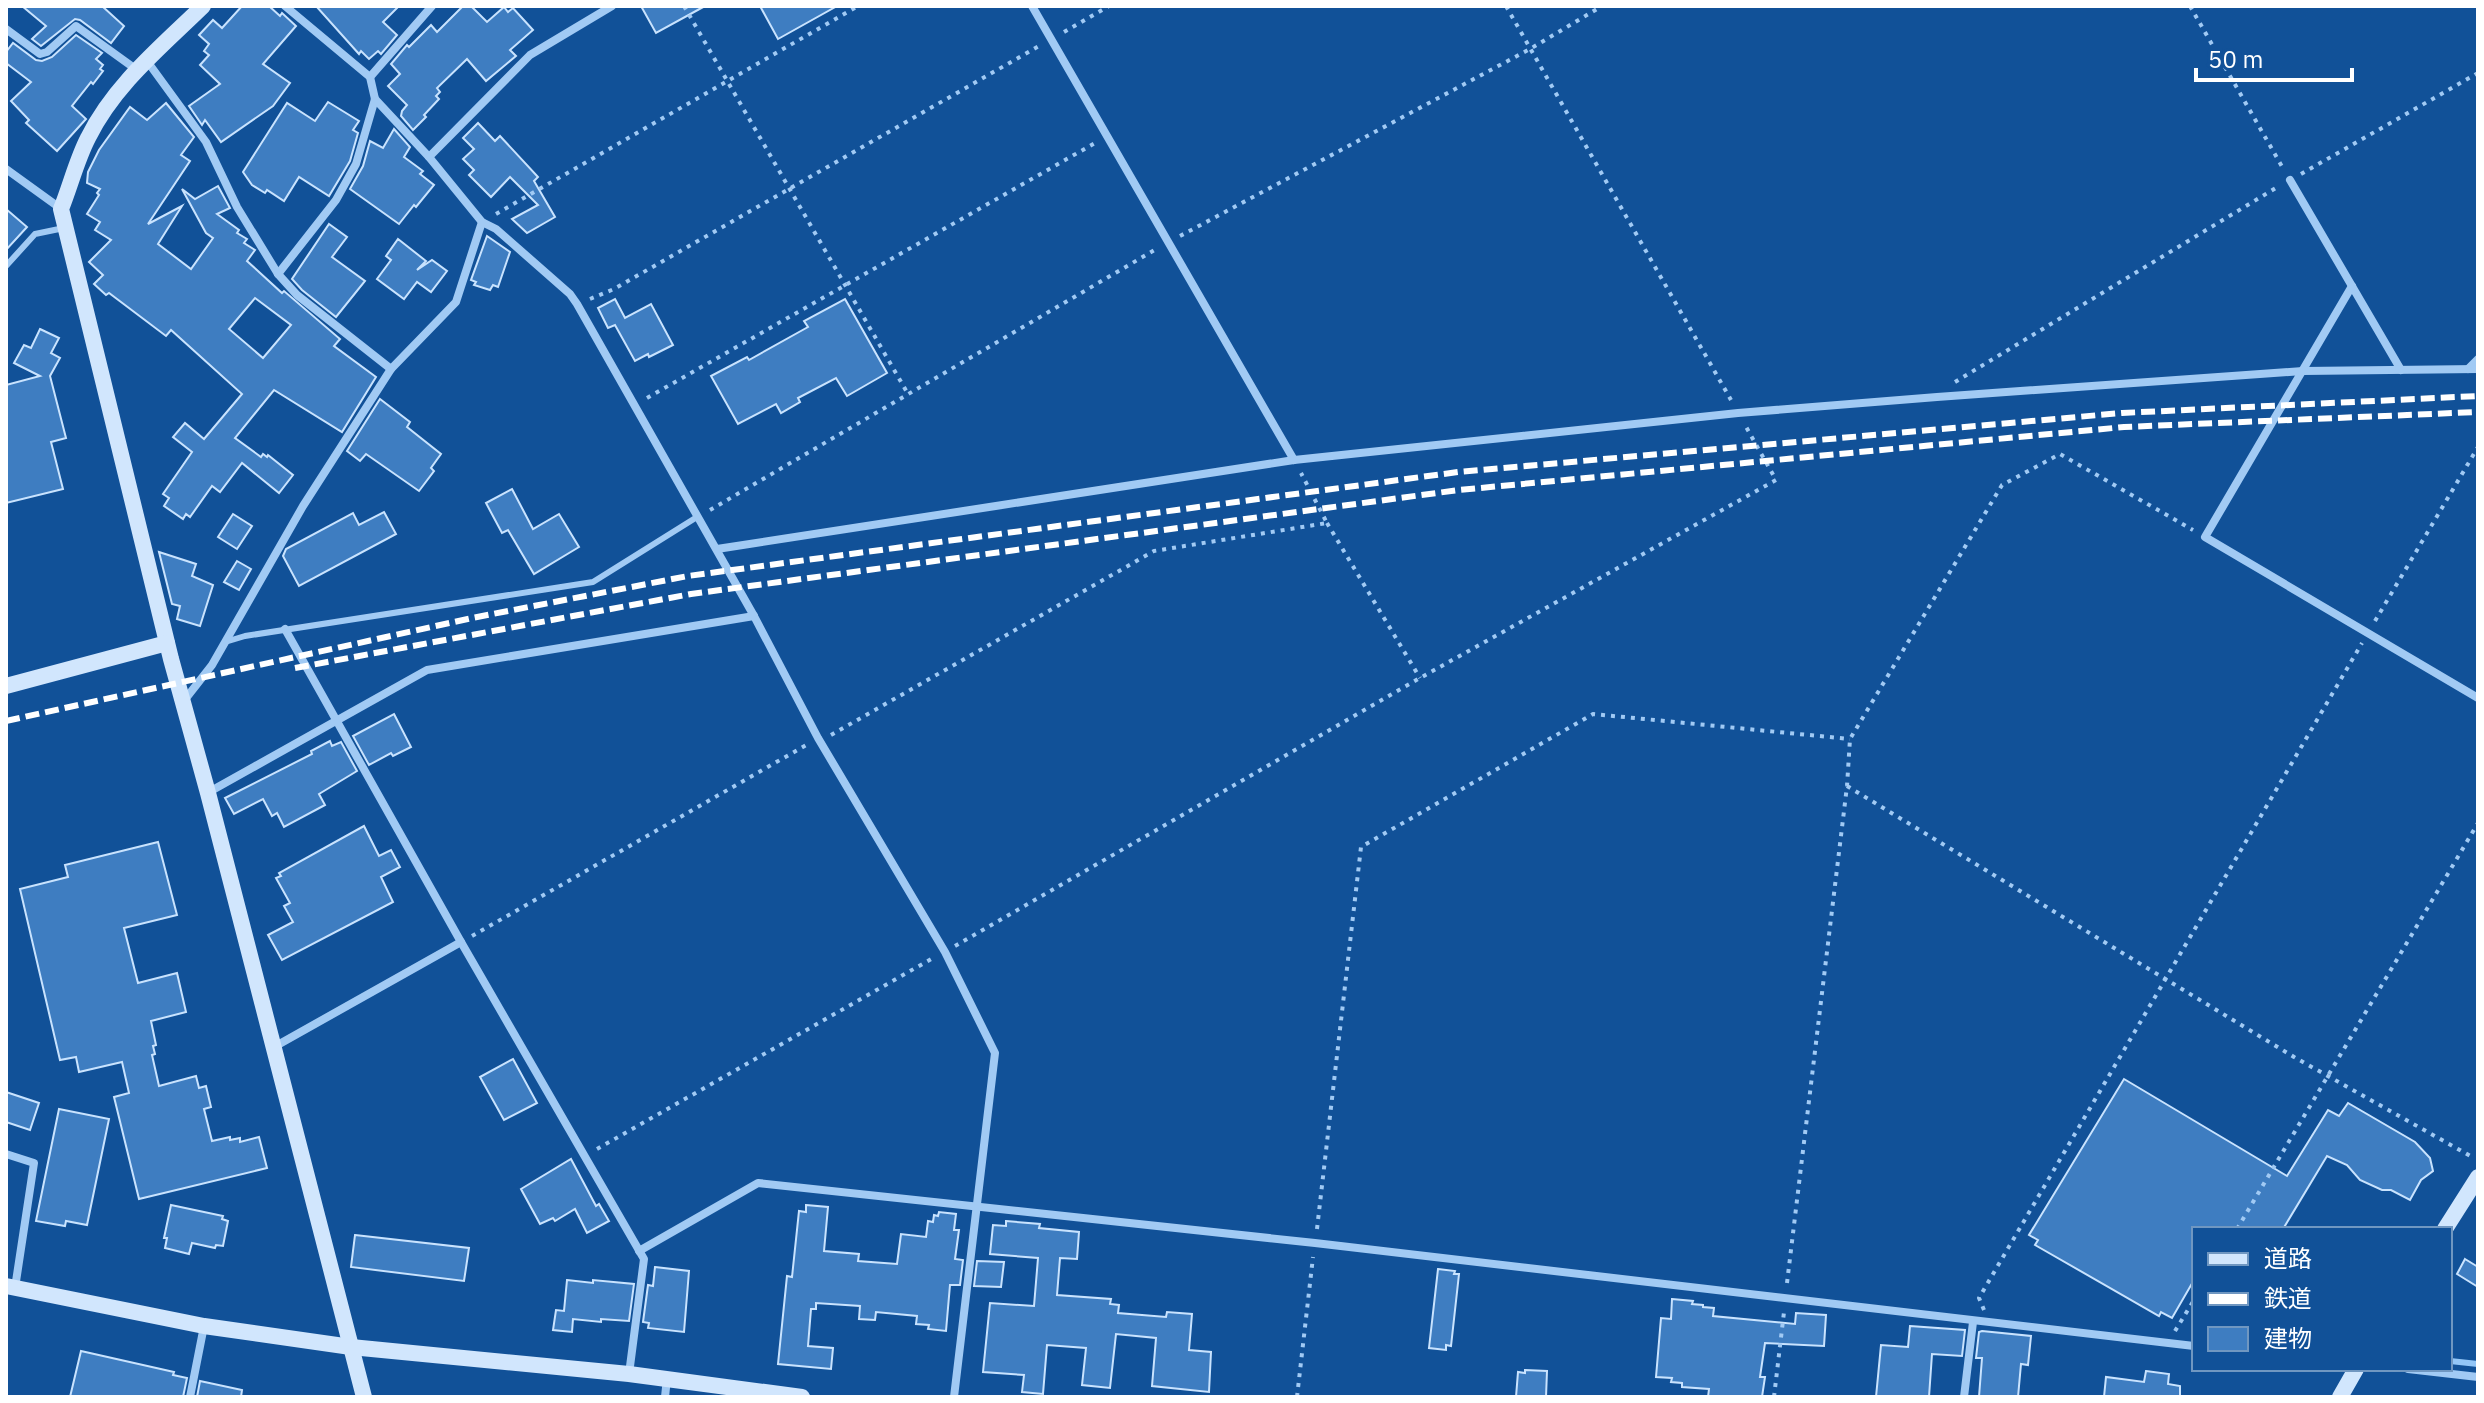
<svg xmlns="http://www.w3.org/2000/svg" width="2484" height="1403" viewBox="0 0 2484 1403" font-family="'IBM Plex Sans','Noto Sans JP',sans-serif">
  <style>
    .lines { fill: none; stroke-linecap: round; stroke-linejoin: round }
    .stream { stroke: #93c6f7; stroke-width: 6 }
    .building { fill: #3e7dc1; stroke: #c9e3fe; stroke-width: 2; fill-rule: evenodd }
    .path { stroke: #a1caf4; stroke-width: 4; stroke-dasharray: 4 6; stroke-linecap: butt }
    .lane { stroke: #a1caf4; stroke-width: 6 }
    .street { stroke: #a1caf4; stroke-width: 8 }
    .secondary { stroke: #d1e6fd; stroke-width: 16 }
    .rail { stroke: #fff; stroke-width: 6; stroke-dasharray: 14 6; stroke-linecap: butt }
  </style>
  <rect width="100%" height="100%" fill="#115198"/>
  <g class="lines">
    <!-- stream -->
    <path class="stream" d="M2450,1361l28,3"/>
  </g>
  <!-- building -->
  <g class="building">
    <path d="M22,6h80l22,20 -13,17 -31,-23 -5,-1 -34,27 -9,-7 14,-13z"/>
    <path d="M242,6h27l11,10 2,-3 14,13 -33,38 27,19 -17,23 -52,36 -16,-22 -3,5 -13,-19 31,-22 -20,-19 9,-10 -5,-4 5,-7 -10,-9 14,-15 9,8z"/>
    <path d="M316,6h83l-16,16 14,13 -16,19 -3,-3 -9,8 -8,-8 -2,3z"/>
    <path d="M463,6h8l16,16 17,-15 4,5 5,-4 20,22 -23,20 6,6 -30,25 -19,-22 -30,29 3,4 -4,4 3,3 -15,16 2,2 -13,13 -12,-14 1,-5 5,-6 -19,-19 12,-12 -9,-10 16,-19 2,2 22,-22 6,7z"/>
    <path d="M641,6h64l-49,27z"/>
    <path d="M760,6h77l-59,33z"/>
    <path d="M76,35l26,18 -6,6 7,6 -3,4 3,2 -10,13 -2,-2 -19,24 14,13 -29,32 -31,-28 3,-3 -18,-19 20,-19 -25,-19v-11l7,-9 23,17 6,1 10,-4z"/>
    <path d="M328,102l31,19 -6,9 5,3 -8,28 -21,35 -30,-19 -15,24 -17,-11 -2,3 -13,-8 -9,-13 44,-69 28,18z"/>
    <path d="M166,103l28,34 -13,18 9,6 -42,63 34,-18 -24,38 33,25 22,-31 -7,-5 -24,-44 13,10 23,-13 12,22 -13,6 22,16 -2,3 10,6 -3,4 11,7 -8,11 35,32 2,-2 56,48 -6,7 42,31 -34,55 -68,-42 -39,48 26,19 2,-3 4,3 1,-2 25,20 -14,18 -37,-30 -22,29 -8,-6 -22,31 -4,-3 -3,5 -19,-13 5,-8 -6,-4 29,-42 -19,-15 12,-14 19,16 38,-45 -71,-64 -5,6 -57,-43 -3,2 -12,-11 9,-9 -14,-13 22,-22 -16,-10 5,-8 -13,-8 12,-19 -2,-2 3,-4 -13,-6 1,-11 11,-22 31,-43 17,13zM255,298l36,27 -28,33 -34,-29z"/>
    <path d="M478,123l17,18 5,-5 38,41 -4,4 21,36 -28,16 -15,-14 26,-14 -28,-28 -19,20 -22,-22 5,-5 -11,-11 11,-10 -11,-11z"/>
    <path d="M394,129l16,18 -6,10 19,14 -3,3 14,11 -18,22 -2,-2 -15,19 -49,-35 13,-23 7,-25 13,7z"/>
    <path d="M6,209l21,18 -21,23z"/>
    <path d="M329,224l18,13 -15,20 33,24 -29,36 -34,-27 -10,-11z"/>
    <path d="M487,236l23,16 -12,35 -5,-2 -3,5 -16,-5 2,-3 -5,-2z"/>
    <path d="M398,239l28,22 -9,9 15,-10 15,11 -16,21 -14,-10 -13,17 -27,-20 14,-19 -5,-4z"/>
    <path d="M615,299l10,19 26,-14 22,41 -24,12 -1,-3 -13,7 -20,-36 -7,3 -10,-20z"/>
    <path d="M845,299l42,74 -40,23 -11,-18 -38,20 2,4 -19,11 -5,-9 -38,20 -27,-48 36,-19 2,3 59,-33 -4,-6z"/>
    <path d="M40,329l19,9 -8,15 9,5 -10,18 16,62 -15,4 12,47 -57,14v-118l34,-9 -26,-13 10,-18 7,3z"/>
    <path d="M380,399l30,23 -3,5 34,27 -10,14 3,3 -15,20 -53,-37 -6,7 -13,-10z"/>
    <path d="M512,489l21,40 26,-15 20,33 -45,27 -26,-44 -6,3 -16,-30z"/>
    <path d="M384,512l12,22 -97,52 -16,-30 3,-7 67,-36 6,12z"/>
    <path d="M233,514l19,12 -15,23 -19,-12z"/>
    <path d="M159,552l37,12 -4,12 21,9 -13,41 -23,-7 3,-13 -8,-2z"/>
    <path d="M237,561l14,8 -12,21 -15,-8z"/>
    <path d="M394,714l17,33 -18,9 -2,-3 -22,12 -16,-29z"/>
    <path d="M330,741l2,5 9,-4 16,29 -38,23 6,11 -41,22 -7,-14 -5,3 -9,-17 -29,15 -9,-16 87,-44 -1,-3z"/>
    <path d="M364,826l15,30 12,-6 9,17 -19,10 12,25 -111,58 -14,-25 25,-13 -9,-16 6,-3 -14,-25 5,-2 -2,-3z"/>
    <path d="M158,842l19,73 -53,13 14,55 39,-10 9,39 -35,9 5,24 -3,1 2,8 -3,1 7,31 37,-10 3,12 7,-2 5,21 -7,2 8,32 18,-4v3l10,-2v4l19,-5 8,31 -128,31 -25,-102 15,-4 -7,-31 -43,10 -3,-15 -16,3 -40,-171 48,-12 -3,-12z"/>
    <path d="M513,1059l24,44 -33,17 -24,-43z"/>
    <path d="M2124,1079l163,97 41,-66 11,6 9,-13 67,39 15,16 3,13 -12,9 -11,20 -19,-10h-9l-22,-10 -13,-15 -20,-9 -44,73h-89v51l-22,38 -11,-6 -2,4 -124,-71 3,-5 -9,-5z"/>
    <path d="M6,1092l33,11 -9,27 -24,-8z"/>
    <path d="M59,1109l50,10 -22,106 -21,-4 -1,5 -29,-5z"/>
    <path d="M571,1159l25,47 3,-2 10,17 -22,12 -12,-24 -20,12 -2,-3 -13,6 -19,-35z"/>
    <path d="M171,1205l52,11 -1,3 6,2 -5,25 -7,-1 -1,3 -23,-5 -3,11 -24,-6 2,-10h-3z"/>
    <path d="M806,1205l22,2 -4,44 35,3 -1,7 39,3 4,-30 25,3 2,-16 5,1 1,-7 4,1 1,-4 17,2 -2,16h5l-4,29 8,1 -3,25h-10l-4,46 -18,-2 1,-4 -13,-1 1,-8 -41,-4 -1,8 -16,-1 1,-13 -44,-3v6h-5l-3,37 25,2 -2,21 -53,-5 9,-88 5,1 7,-66 7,1z"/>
    <path d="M1006,1221l34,3 -1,4 40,4 -2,27 -17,-1 -3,37 54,4 -1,5 9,1 -1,8 48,4 1,-5 25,2 -3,36 22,2 -2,40 -57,-6 4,-48 -40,-4 -6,54 -28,-3 4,-37 -39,-3 -4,49 -21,-2 2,-17 -41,-3 7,-69 44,3 4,-48 -48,-4 3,-29 13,1z"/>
    <path d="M355,1235l114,13 -5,33 -113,-14z"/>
    <path d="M2465,1259l13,8v20l-21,-13z"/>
    <path d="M977,1261l27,1 -3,25 -27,-1z"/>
    <path d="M655,1267l34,4 -5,61 -36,-4 1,-5 -6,-1 5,-37 5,1z"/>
    <path d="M1438,1269l17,2 -1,3h5l-8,72 -5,-1v5l-17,-2z"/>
    <path d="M567,1280l26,3v-3l41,4 -5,37 -28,-2v3l-28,-3 -1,13 -19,-2 3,-20 8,1z"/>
    <path d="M1672,1299l21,2 -1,3 11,1v2l11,1 -1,8 82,8 1,-11 30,2 -2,31 -59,-3 -5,34h5l-3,20h-54l1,-8 -27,-2v-4l-11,-1 1,-4 -16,-1 5,-59 10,1z"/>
    <path d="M1910,1326l55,4 -3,26 -30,-2 -3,43h-53l5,-52 27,2z"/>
    <path d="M1982,1331l49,5 -3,29 -7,-1 -3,33h-39l3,-39h-6l3,-26z"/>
    <path d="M81,1351l93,21 -1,3 14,3 -4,19h-113z"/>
    <path d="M1525,1370l22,1 -1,26h-30l2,-25 7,1z"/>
    <path d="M2146,1371l23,3 -1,10 12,2v11h-76l2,-20 38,5z"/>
    <path d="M200,1381l42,9 -1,7h-44z"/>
  </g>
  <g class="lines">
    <!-- path -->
    <g class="path">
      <path d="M684,6l224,388"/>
      <path d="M1506,6l225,394"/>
      <path d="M2190,6l94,164"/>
      <path d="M1064,32l45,-26"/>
      <path d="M2301,174l177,-101"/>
      <path d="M496,214l362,-208"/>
      <path d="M1180,236l350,-187 72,-43"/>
      <path d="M590,299l24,-10 425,-243"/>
      <path d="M1955,382l324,-196"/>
      <path d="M647,398l448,-255"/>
      <path d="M710,510l448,-262"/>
      <path d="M1327,523l93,155"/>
      <path d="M2375,621l103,-174"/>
      <path d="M831,735l323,-184 173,-28 -26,-50"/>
      <path d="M1847,786l447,271 180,101"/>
      <path d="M472,936l336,-192"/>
      <path d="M955,946l465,-268 356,-198 -31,-55"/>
      <path d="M597,1149l336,-191"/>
      <path d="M1317,1229l44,-382 232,-133 257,25"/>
      <path d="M2237,1229l241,-406"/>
      <path d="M1787,1283l60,-497 3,-47 152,-254 58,-31 133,76"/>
      <path d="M1984,1310l-5,-12 383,-655"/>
      <path d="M2175,1331l19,-31"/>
      <path d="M1297,1397l16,-140"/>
      <path d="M1774,1397l10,-85"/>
    </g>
    <!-- lane -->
    <g class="lane">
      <path d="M6,266l29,-32 29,-6"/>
      <path d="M225,642l20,-6 348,-54 104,-65"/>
    </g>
    <!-- street -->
    <g class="street">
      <path d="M1032,6l262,454"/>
      <path d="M6,29l34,25 7,-2 29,-26 61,44"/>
      <path d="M147,61l59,81 31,65 41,67 19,21 94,74"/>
      <path d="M370,77l62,-71"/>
      <path d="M375,99l54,58 53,65 14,7 74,65 7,10 177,312 64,122 127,214 50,101 -41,344"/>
      <path d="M429,157l101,-102 82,-49"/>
      <path d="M6,169l54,39"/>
      <path d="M2290,180l111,190"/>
      <path d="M278,274l58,-74 20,-36 19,-65 -5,-22 -85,-71"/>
      <path d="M2352,286l-147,251 273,161"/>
      <path d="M2468,369l10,-10"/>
      <path d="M717,549l577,-89 444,-47 199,-16 366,-26 175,-2"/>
      <path d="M285,629l176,313 183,317 -15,115"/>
      <path d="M183,702l29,-37 91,-159 88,-137 65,-67 26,-80"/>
      <path d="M209,792l218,-122 327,-54"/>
      <path d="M274,1047l187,-105"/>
      <path d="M6,1154l28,9 -19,125"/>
      <path d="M639,1251l119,-68 557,60 879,103"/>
      <path d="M2408,1369l70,8"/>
      <path d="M190,1397l14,-71"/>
      <path d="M665,1397l2,-19"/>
      <path d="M1964,1397l9,-75"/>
    </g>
    <!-- secondary -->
    <g class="secondary">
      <path d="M203,6c-42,41 -89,79 -115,132 -11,21 -18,49 -27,71l110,450 37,134 156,604"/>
      <path d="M6,686l161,-43"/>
      <path d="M2445,1229l33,-52"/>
      <path d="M6,1286l198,40 147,21 278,27 173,23"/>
      <path d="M2340,1397l16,-28"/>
    </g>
    <!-- rail -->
    <g class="rail">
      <path d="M295,668l396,-74 768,-104 665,-63 354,-15"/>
      <path d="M6,721l466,-103 216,-42 770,-104 664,-59 356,-17"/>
    </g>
  </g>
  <!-- border -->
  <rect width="2484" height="1403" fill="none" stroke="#ffffff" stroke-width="16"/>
  <!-- legend -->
  <rect x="2192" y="1227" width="260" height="144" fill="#115198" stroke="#7097c1" stroke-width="2"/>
  <rect x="2208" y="1253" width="40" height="12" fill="#d1e6fd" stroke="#7097c1" stroke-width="2"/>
  <text x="2264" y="1267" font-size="24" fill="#ffffff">道路</text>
  <rect x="2208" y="1293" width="40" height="12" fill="#ffffff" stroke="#7097c1" stroke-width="2"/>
  <text x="2264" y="1307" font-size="24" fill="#ffffff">鉄道</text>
  <rect x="2208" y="1327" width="40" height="24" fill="#3e7dc1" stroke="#7097c1" stroke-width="2"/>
  <text x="2264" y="1347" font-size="24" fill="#ffffff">建物</text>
  <!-- scale -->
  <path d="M2196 68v12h156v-12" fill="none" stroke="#ffffff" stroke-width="4"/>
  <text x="2208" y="68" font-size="24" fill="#ffffff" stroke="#115198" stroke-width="6" paint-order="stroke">50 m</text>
</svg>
